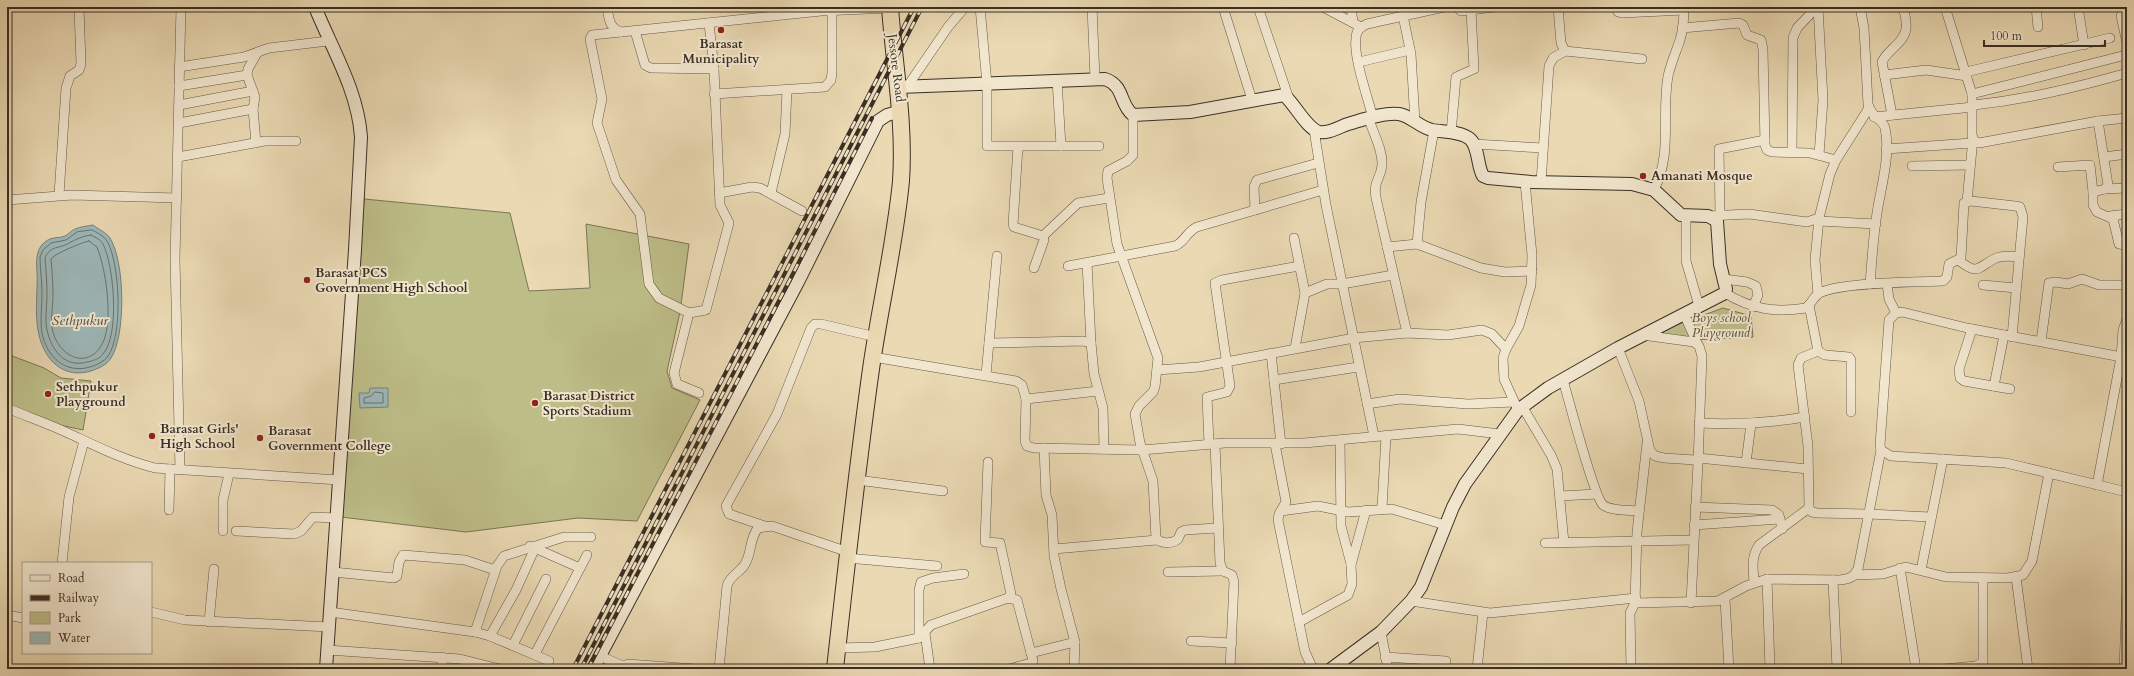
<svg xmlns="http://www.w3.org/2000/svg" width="2134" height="676" viewBox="0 0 2134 676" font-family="Cardo,serif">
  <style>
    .green { fill: #bdbd88; stroke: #7b7656 }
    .water { fill: #9db7b8; stroke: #75817d }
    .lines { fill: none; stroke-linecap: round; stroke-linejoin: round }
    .shore { stroke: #6b736e; stroke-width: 1 }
    .street-casing { stroke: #655a48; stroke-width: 10 }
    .secondary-casing { stroke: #392f25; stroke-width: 14 }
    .highway-casing { stroke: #392f25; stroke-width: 18 }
    .street { stroke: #f1e6ce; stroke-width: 9 }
    .secondary { stroke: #f1e6ce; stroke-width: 12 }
    .highway { stroke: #ead9b3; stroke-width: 16 }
    .rail-casing { stroke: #392f25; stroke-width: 4 }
    .rail { stroke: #f1e6ce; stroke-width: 2.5; stroke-dasharray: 8; stroke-linecap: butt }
    .poi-dot { fill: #8f2418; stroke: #f1e6ce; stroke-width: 1.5 }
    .labels { text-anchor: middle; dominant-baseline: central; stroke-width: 4; stroke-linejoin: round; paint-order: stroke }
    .poi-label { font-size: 13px; font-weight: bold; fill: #392f25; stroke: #f1e6ce; text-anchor: start }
    .street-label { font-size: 13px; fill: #392f25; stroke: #f1e6ce }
    .park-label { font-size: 13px; font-style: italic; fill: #534b39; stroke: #f1e6ce }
    .water-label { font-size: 14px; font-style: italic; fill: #4d4a42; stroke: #f1e6ce }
  </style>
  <rect width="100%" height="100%" fill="#ead9b3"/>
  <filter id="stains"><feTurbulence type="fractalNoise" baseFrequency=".005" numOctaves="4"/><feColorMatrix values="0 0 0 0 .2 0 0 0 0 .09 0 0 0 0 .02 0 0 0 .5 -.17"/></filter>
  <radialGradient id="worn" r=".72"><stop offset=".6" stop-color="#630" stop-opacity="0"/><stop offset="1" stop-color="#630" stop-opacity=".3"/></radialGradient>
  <!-- green -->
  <g class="green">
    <path d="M364,199l146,14 19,78 61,-3 -4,-64 103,20 -9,68 -13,59 5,17 28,12 -63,121 -59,-3 -112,14 -125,-15z"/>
    <path d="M1723,308l28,8 2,21 -59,3 -32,-6 6,-6z"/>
    <path d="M7,354l37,14 17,10 30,3 -8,49 -33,-7 -43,-17z"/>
  </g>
  <!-- water -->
  <g class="water">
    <path d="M93,225c5,4 14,8 17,13 15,24 16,97 1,120 -4,7 -12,10 -20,13 -27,8 -46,-10 -52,-36 -5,-20 -1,-43 -2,-63 -1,-13 -1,-27 13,-33 5,-2 11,-1 15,-3 4,-2 7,-6 10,-7 5,-2 12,-3 18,-4z"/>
    <path d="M370,388h18v19l-28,1 -1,-15h10z"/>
  </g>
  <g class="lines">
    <!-- shore -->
    <g class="shore">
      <path d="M92,230c4,2 12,6 15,11 13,22 16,94 1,115 -4,6 -12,9 -18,11 -25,7 -43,-10 -48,-34 -2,-13 0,-26 0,-40 0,-12 -2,-24 -2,-36l3,-7 8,-7 15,-3 11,-8z"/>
      <path d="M91,235c4,2 10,5 12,9 11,22 17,91 0,110 -4,5 -10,7 -16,8 -21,6 -34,-10 -39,-28 -4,-13 -1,-26 -1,-40 0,-12 -1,-24 -2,-36 5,-13 15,-9 24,-15 8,-4 13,-7 22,-8z"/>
      <path d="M89,241l8,6c9,23 15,66 8,90 -10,32 -43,26 -52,-5 -3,-12 0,-25 0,-37 0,-12 -1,-24 -2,-36 3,-5 32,-17 38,-18z"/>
      <path d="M375,392l8,1v10h-19v-5l7,-2z"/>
    </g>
    <defs>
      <g id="street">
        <path d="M607,7c2,12 2,21 14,25l200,-21 69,-3"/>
        <path d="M980,7l7,77v62h112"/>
        <path d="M1092,7l3,71"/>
        <path d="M1223,7l29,93"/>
        <path d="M1258,7l31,92"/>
        <path d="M1323,7l38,20"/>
        <path d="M1351,7l2,15"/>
        <path d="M1457,7l4,4 34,-4"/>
        <path d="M1558,7l3,36 4,8 77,8"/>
        <path d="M1615,7l3,5 4,1 62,-3"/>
        <path d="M1818,7l5,93 -4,55"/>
        <path d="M1860,7l4,21 4,76c4,15 15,15 17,24 6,27 -4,58 -8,85 -4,24 -5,48 -7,71"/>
        <path d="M1945,7l27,87v41l2,6 5,2 119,-22 29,-3"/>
        <path d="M2036,7l2,20"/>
        <path d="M2078,7l6,38"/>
        <path d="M1403,16l8,38 4,68"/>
        <path d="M2121,16l6,27"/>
        <path d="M1682,28l57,-5 4,2 4,10 14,5 2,9 2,96 2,5 5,2 38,1 26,7"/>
        <path d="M635,31l10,34 6,3 63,1"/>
        <path d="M621,32l-29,3 -2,4 12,60 -5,24 19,57 24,34 9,70 10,14 30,15"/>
        <path d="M1359,62l51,-12"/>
        <path d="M179,67l65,-10 25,-9 59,-7"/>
        <path d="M1966,72l144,-34"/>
        <path d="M1884,75l42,-5 41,6"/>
        <path d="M1057,80l4,66"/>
        <path d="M179,86l68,-11"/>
        <path d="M907,87l41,-60 17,-20"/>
        <path d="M714,94l111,-7 6,-7 1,-7v-62"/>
        <path d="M1972,94l150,-38 5,-3"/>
        <path d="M179,105l74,-14"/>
        <path d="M1974,105c54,-6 100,-17 153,-32"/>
        <path d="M1133,115v40l-6,6 -19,10 -1,7 10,66 41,114 -3,29 -2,5 -14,14 -4,8 5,29 13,38 3,57c5,6 16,6 22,1l3,-7 4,-2 32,-2"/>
        <path d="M1892,115l-10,-53c5,-12 22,-19 24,-33 1,-7 -1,-15 -3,-22"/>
        <path d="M1874,117l99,-10"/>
        <path d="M1373,118c-5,-20 -20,-61 -17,-80 0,-8 5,-11 11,-14l77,-17"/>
        <path d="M1369,119c4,14 14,31 13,46 -1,14 -9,15 -6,33l31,135"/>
        <path d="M2098,121l10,64 -3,4 -12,3v13l4,7 16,7 6,25 8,2"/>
        <path d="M179,123l74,-14"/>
        <path d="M1314,130l12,75 48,231"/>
        <path d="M1451,133l5,-56 18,-8 -3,-59"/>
        <path d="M256,143l-3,-34 2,-12 -8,-22 1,-6 9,-16"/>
        <path d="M1474,144l69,4"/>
        <path d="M1018,147l-5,77 1,3 29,9 1,4 -10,28"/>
        <path d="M1886,149l86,-6"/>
        <path d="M1792,152l1,-114 4,-10 20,-21"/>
        <path d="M178,157l87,-16h31"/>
        <path d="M2104,157l23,-3"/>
        <path d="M1912,166l58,-1"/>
        <path d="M2058,167l32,-2 3,27"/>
        <path d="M1541,182l8,-116 4,-8 12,-7"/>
        <path d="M2105,189l22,-1"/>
        <path d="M1654,190c19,-38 7,-74 14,-114 3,-13 8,-24 12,-36 3,-10 4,-22 4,-33"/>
        <path d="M719,193l33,-6 8,1 42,23"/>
        <path d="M771,193l14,-59 2,-44"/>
        <path d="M59,195l7,-107 4,-12 9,-6 2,-6 -2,-57"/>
        <path d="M7,200l65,-5 105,3"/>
        <path d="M1967,202l6,-64"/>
        <path d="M1255,210l-1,-23 3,-7 61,-17"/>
        <path d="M1720,215l-1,-66 46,-9"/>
        <path d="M1686,216v45l13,45"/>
        <path d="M1708,216l41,-2 58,8 12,-4 11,-44 6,-14 33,-52"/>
        <path d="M2110,216l17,-2"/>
        <path d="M1819,221l57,3"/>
        <path d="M1043,236l35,-33 31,-5"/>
        <path d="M1294,238l11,55"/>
        <path d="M1417,244l4,-42 13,-72"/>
        <path d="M1387,247l30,-3 64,24 24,4 27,-1"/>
        <path d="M1958,260c20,15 18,9 36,-1 7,-4 17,-3 25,-2"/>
        <path d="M1087,263l4,80"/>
        <path d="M1068,266l107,-20c10,-4 11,-14 22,-19l126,-37"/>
        <path d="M1724,279l23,3 9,4 2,9 -5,12"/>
        <path d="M1887,284l2,15 7,14"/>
        <path d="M1983,285l33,3"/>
        <path d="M1725,293c26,16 50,20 81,15 5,-4 7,-10 12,-14 17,-12 100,-12 125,-13l4,-4 2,-13 12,-6 3,-55 7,-2 44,5 5,1 3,10 -11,120"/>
        <path d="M1818,294l-3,-34 4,-42"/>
        <path d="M1809,305l9,46 7,4 24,2 2,3v52"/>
        <path d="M1684,314l13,29"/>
        <path d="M1972,329l-13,40 1,9 4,3 46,8"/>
        <path d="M1642,335l52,7 5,4 3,10 -4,107"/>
        <path d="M2041,341l8,-58 7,-1 12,2 14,-5 17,6h28"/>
        <path d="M989,343l94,-2 8,2 3,31 9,34 1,41"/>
        <path d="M1295,348l10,-55 22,-9h15l51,-9"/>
        <path d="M1618,348l21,53 11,50 5,5 9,2 31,2 3,3 -7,140"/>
        <path d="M1818,351l-17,7 -3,7 10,81 1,62 3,4 5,1 52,1 61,3"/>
        <path d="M1271,353l10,91"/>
        <path d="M873,357l143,24 6,4 4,14 -1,42 2,5 7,2 108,2 83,-7h79l154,-14 42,5"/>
        <path d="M2127,358l-160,-30 -65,-16 -6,1 -7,7 -9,125 1,5 10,6 115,7 121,29"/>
        <path d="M1157,370l42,-3 155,-29 53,-5 41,2 34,-5 10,4 14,15"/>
        <path d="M986,375l11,-119"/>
        <path d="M1274,380l84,-13"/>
        <path d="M1563,380c5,17 31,117 40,125 8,6 26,5 36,6"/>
        <path d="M1994,386l10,-51"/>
        <path d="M699,393l-22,-9 -3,-11 15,-60 17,-3 23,-87 -9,-18 -6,-136 -5,-46"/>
        <path d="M1026,399l72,-8"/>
        <path d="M1367,404l33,-5 68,5 46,-2"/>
        <path d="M1522,406l29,49 6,14 7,74"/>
        <path d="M7,408c21,9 42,16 63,26 28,13 54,26 85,34l184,12"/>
        <path d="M1518,410l-14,-31 -1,-21 3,-9 13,-23 12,-41 1,-30 -7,-73"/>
        <path d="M1699,423c36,2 71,0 106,-6"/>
        <path d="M1340,440l1,86 10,38"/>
        <path d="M1209,444l-2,-47 20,-5 3,-6 -15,-103 7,-3 77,-14"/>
        <path d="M1215,444l5,119 3,8 9,4 2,7 -4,87"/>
        <path d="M1275,444l11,58 -7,12 -1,6 27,132 8,17"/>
        <path d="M1044,448l2,47 6,20 2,41 7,33 14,53 -1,27"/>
        <path d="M1698,458l110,11"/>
        <path d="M1746,463l5,-39"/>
        <path d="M180,470l-5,-211 6,-252"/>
        <path d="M857,480l86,11"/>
        <path d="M2097,485l24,-128 2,-27 4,-11"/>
        <path d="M1560,496l37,-2"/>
        <path d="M1695,507l77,3 7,5 3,14"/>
        <path d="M1382,508l4,-72"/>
        <path d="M169,510l1,-41"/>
        <path d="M1281,511l37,-5 30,6 44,-3 53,16"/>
        <path d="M1694,525l86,-6"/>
        <path d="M765,526l-36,-12 -3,-8 51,-92 34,-86 4,-4h6l55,13"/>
        <path d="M223,531v-31l6,-26"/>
        <path d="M236,531l58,3 7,-3 12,-14 23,1"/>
        <path d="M1545,543l148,-3"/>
        <path d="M530,546l50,22"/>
        <path d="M1054,549l103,-9"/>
        <path d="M847,558l90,8"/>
        <path d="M62,563l7,-66 15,-56"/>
        <path d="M1900,568l16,101"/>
        <path d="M1921,570l22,-111"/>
        <path d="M333,572l61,6 3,-2 2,-14 4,-7 62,5 30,10"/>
        <path d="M1168,572l55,-1"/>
        <path d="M1854,575l29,-1 23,-7 40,10 62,1 15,-3 9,-14 17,-88"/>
        <path d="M2016,577l12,92"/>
        <path d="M1767,579l3,90"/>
        <path d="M1833,580l4,89"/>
        <path d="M1754,582c-1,-14 -3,-25 5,-37l50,-37"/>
        <path d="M1008,598l9,2 14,53 44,-11"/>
        <path d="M1725,599l4,70"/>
        <path d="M1411,601l79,12 146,-15"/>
        <path d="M1635,603l2,-71 10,-89"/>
        <path d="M151,612l34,8 144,7"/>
        <path d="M330,612l145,20 15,4 59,25"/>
        <path d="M7,615l16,3"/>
        <path d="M209,622l5,-53"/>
        <path d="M1299,622l49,-27 4,-11 -1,-19 15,-55"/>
        <path d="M475,632l22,-66 7,-10 60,-19h27"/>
        <path d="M1381,632l7,37"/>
        <path d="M925,633l5,36"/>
        <path d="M490,636l26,-46 19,-42"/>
        <path d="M919,638v-48l2,-8 12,-4 31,-4"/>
        <path d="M1191,641l41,2"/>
        <path d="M513,645l33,-66"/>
        <path d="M838,648l37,-1 44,-9 12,-13 77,-27 3,-4 -11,-51 -15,-1 3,-80"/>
        <path d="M327,650l133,9 40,10"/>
        <path d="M535,654l52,-99"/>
        <path d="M600,656l23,10"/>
        <path d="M1385,657l61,4"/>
        <path d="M442,669v-12"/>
        <path d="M619,669l9,-5 67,5"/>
        <path d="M719,669l8,-83c3,-11 13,-13 18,-22 7,-11 4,-25 13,-36l14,-2 76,26"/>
        <path d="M1009,669l22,-6 2,-2 -2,-8"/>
        <path d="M1477,669l6,-56"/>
        <path d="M1631,669l-1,-56 5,-10 83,-2 28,-15 21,-7 73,1c9,-1 13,-2 18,-11l23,-119"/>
        <path d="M1944,669l32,-3 7,-4v-84"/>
        <path d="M2124,669l3,-81"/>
      </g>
      <g id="secondary">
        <path d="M315,7c17,42 43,84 46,130l-6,113 -29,419"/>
        <path d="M899,87l206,-8c20,7 14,25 28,36l57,-3 94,-17c11,9 22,33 35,37 9,2 20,-5 29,-8 14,-4 36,-12 51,-10 12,2 20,13 33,16 10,2 29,1 38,9 9,8 7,27 13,37l5,2 43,4 101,2 22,6 27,25 27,1 9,5 3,43 6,25 -1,4 -107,55 -70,40 -30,22 -53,74 -12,23 -32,80 -10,14 -30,31 -50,37"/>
        <path d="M593,669l205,-387 80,-161 9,-6 14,-4"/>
      </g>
      <path id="highway" d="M835,669c11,-100 22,-200 36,-300 9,-63 24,-125 30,-188 4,-59 -7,-116 -11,-174"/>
    </defs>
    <!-- street casing -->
    <use href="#street" class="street-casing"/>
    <!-- secondary casing -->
    <use href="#secondary" class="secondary-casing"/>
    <!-- highway casing -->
    <use href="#highway" class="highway-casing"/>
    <!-- street -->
    <use href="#street" class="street"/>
    <!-- secondary -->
    <use href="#secondary" class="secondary"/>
    <!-- highway -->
    <use href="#highway" class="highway"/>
    <defs>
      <g id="rail">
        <path d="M573,669l341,-662"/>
        <path d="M581,669l341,-662"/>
        <path d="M588,669l210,-405 74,-146"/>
      </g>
    </defs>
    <!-- rail casing -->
    <use href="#rail" class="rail-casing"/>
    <!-- rail -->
    <use href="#rail" class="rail"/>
  </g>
  <!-- markers -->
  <g class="poi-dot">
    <circle cx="721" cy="30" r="4"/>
    <circle cx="1643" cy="176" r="4"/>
    <circle cx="307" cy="280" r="4"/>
    <circle cx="48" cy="394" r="4"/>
    <circle cx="535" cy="403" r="4"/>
    <circle cx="152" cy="436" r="4"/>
    <circle cx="260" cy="438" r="4"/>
  </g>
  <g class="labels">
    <!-- poi labels -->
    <g class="poi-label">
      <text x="721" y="44" text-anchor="middle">Barasat<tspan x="721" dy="15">Municipality</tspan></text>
      <text x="1651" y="176">Amanati Mosque</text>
      <text x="315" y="273">Barasat PCS<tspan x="315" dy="15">Government High School</tspan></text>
      <text x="56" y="387">Sethpukur<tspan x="56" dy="15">Playground</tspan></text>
      <text x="543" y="396">Barasat District<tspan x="543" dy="15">Sports Stadium</tspan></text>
      <text x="160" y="429">Barasat Girls'<tspan x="160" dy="15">High School</tspan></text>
      <text x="268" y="431">Barasat<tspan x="268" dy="15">Government College</tspan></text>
    </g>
    <!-- street labels -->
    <g class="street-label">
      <text transform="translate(896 68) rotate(83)">Jessore Road</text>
    </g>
    <!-- park labels -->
    <g class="park-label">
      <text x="1721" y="318">Boys school<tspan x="1721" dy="15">Playground</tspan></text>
    </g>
    <!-- water labels -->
    <g class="water-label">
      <text x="80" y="320">Sethpukur</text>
    </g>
  </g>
  <!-- margin -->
  <rect width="2134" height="676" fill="none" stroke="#ead9b3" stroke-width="24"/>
  <rect x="8" y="8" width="2118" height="660" fill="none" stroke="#392f25" stroke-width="2"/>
  <rect x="12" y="12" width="2110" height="652" fill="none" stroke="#392f25"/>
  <!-- legend -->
  <rect x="22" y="562" width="130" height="92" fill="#f1e6ce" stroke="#a79d8a"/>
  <rect x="30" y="575" width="20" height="6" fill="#f1e6ce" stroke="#a79d8a"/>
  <text x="58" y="582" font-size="12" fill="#392f25">Road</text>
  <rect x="30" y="595" width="20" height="6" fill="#392f25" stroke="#a79d8a"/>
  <text x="58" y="602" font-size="12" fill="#392f25">Railway</text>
  <rect x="30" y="612" width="20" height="12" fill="#bdbd88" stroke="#a79d8a"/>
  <text x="58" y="622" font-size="12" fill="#392f25">Park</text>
  <rect x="30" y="632" width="20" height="12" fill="#9db7b8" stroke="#a79d8a"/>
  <text x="58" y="642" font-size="12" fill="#392f25">Water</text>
  <!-- scale -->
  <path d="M1984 40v6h121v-6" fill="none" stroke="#392f25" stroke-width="2"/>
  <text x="1990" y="40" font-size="12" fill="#392f25" stroke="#f1e6ce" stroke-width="3" paint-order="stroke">100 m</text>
  <rect width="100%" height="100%" filter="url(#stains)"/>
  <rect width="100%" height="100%" fill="url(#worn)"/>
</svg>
